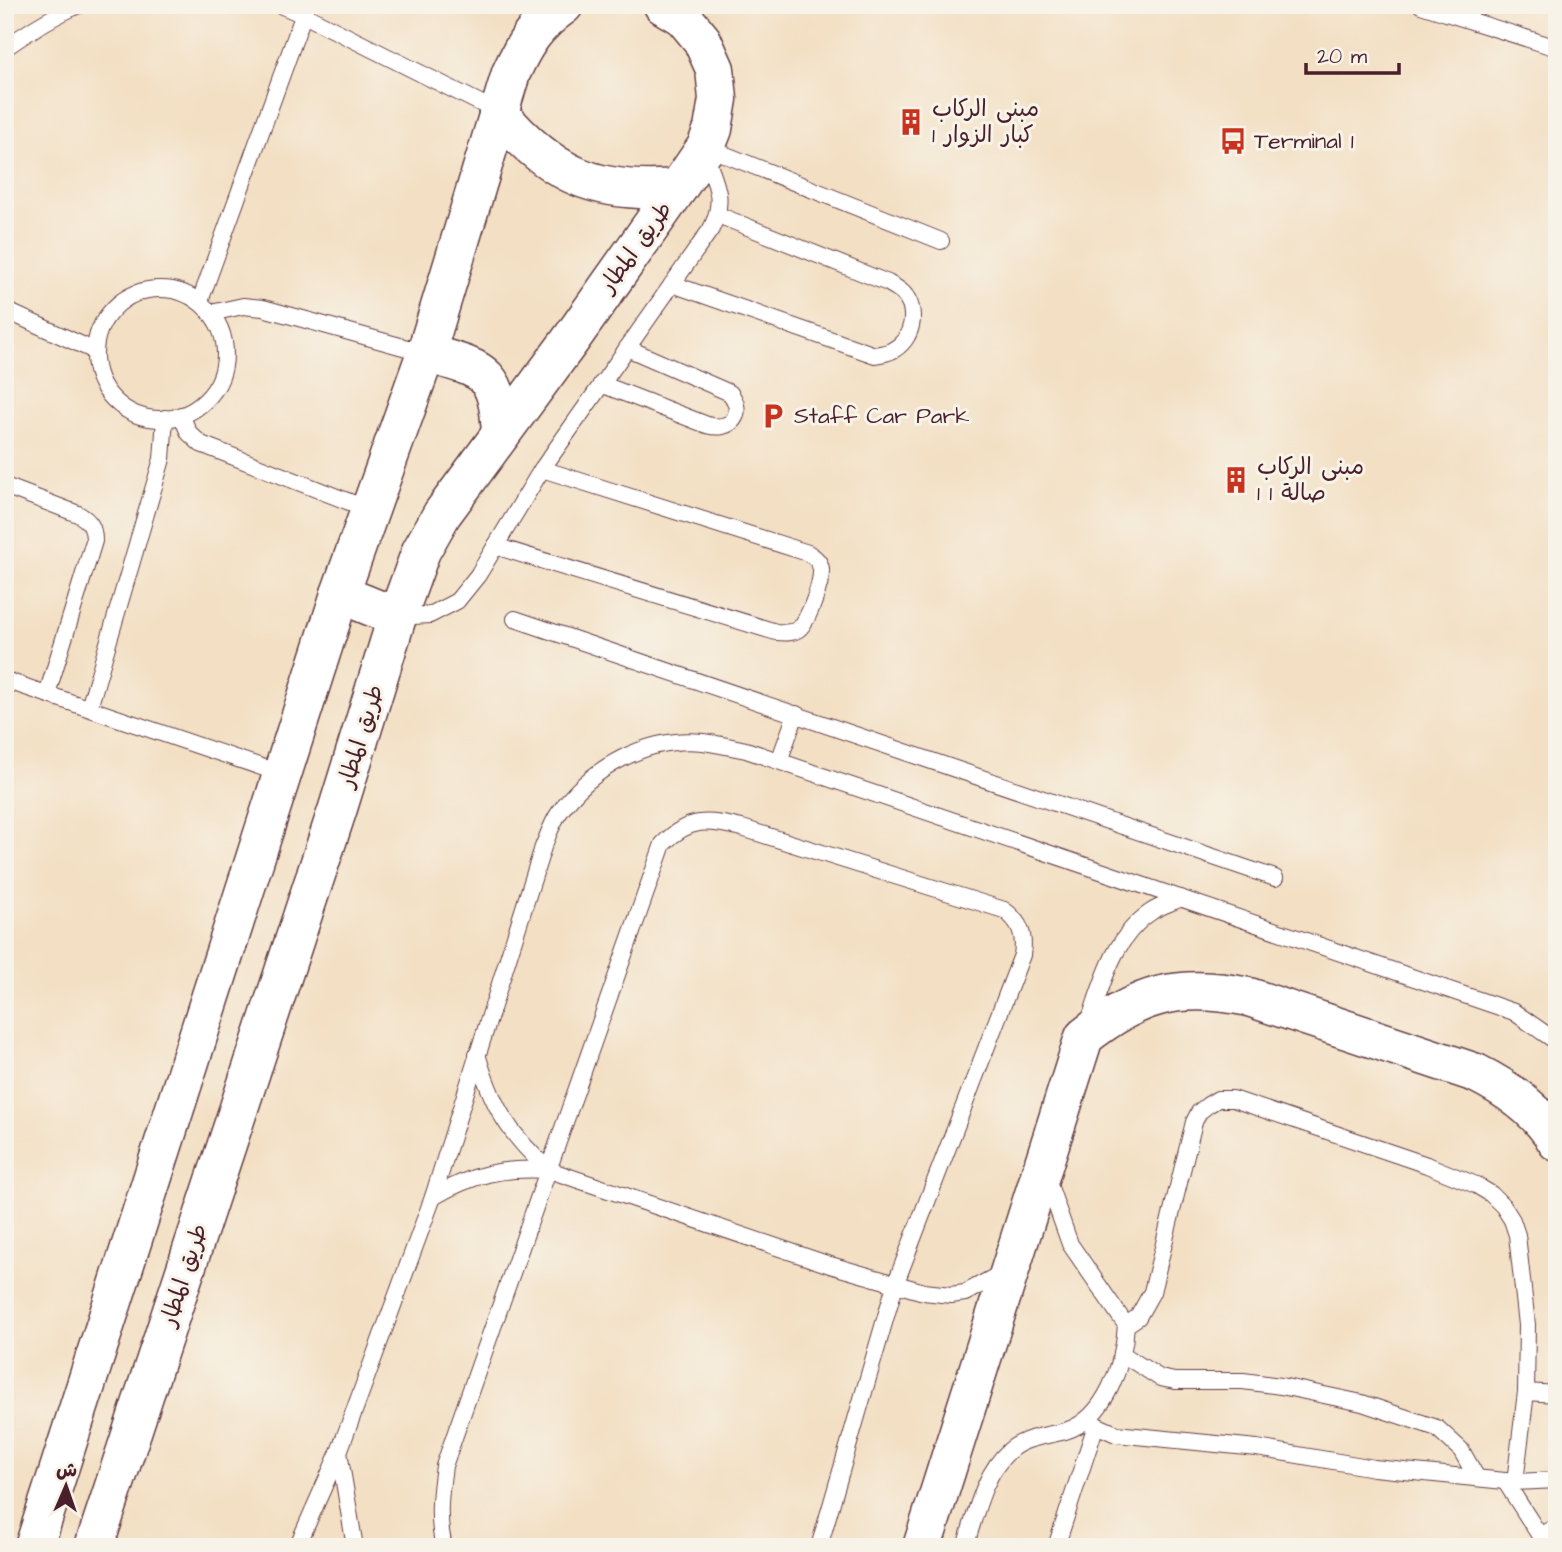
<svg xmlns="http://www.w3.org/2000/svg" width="1562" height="1552" viewBox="0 0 1562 1552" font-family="'Architects Daughter','Playpen Sans Arabic',sans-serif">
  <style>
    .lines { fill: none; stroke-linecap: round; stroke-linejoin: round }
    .service-casing { stroke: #633c42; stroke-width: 18 }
    .tertiary-casing { stroke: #633c42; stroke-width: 41 }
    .service { stroke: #fff; stroke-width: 16 }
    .tertiary { stroke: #fff; stroke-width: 38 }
    .labels { text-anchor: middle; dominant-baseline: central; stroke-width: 6; stroke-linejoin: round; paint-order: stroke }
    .poi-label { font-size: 23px; fill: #4a1f2b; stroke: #f7f3e8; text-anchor: start }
    .street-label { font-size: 23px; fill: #4a1f2b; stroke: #f7f3e8 }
  </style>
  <rect width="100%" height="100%" fill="#f7f3e8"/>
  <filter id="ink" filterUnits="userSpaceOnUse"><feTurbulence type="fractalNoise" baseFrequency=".0143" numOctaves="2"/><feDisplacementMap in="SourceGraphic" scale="14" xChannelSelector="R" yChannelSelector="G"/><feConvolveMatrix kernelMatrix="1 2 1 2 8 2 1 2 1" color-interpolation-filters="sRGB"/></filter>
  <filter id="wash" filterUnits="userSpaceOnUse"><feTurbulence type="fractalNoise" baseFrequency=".00686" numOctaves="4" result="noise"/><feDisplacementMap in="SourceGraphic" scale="28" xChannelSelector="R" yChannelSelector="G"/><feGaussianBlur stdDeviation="1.57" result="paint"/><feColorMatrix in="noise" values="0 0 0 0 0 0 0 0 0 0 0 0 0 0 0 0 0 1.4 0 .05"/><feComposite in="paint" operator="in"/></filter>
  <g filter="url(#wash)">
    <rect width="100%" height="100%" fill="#f3dfc3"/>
  </g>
  <g filter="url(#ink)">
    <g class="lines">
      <defs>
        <g id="service">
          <path d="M280,5l24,10 194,97"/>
          <path d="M1421,5l136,43"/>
          <path d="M5,48c24,-17 47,-32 74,-43"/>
          <path d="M706,147l235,94"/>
          <path d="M672,284l203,71c5,-1 12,-2 16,-4 22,-10 28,-41 12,-58 -4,-4 -10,-7 -15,-10l-170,-68"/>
          <circle cx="160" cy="354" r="65"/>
          <path d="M200,301l107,-296"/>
          <path d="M5,310l90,41"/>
          <path d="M211,313l32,-7 20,2 162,45"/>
          <path d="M601,384l106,41c24,7 39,-11 23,-32l-103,-45"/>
          <path d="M181,415l8,18 12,11 169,66"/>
          <path d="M5,486l73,28c12,7 16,13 16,27l-47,153"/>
          <path d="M495,546l281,86c8,0 14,2 21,-2 11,-6 25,-48 24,-61 -1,-8 -7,-12 -13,-16l-266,-84"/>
          <path d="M397,617l33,-2 27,-14 21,-26 64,-106 169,-240c15,-30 5,-45 -6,-74"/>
          <path d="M515,619l760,259"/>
          <path d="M5,680l277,94"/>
          <path d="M89,708l73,-249 3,-41"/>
          <path d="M779,761l17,-47"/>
          <path d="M1088,1025c14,-40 25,-88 63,-113 9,-6 20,-9 30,-14"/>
          <path d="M477,1054c15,51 31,80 72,116"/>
          <path d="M433,1197c40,-23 70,-30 116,-27l281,95 94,27 27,3 14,-2 37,-20"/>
          <path d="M1126,1325l12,-8 14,-25 42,-170 5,-10 9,-7 10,-6h15l194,66 49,20 15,9 12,12 9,14 5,15 10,90 -1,67 -11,90"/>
          <path d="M1122,1354l38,24 15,3h68l38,5 81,17 75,25 24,22 16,28"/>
          <path d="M1526,1392l31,2"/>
          <path d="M1089,1418l7,7 20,9 141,14 117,20 141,14 42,-2"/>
          <path d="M339,1452l16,95"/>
          <path d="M1505,1481l42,66"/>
          <path d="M1541,1535l16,-9"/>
          <path d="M297,1547l42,-95 94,-255 110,-350c5,-11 9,-24 16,-34 31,-45 89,-77 144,-71 15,2 29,5 43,8l768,262 43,30"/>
          <path d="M444,1547c-7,-28 -4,-53 0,-81l219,-622c26,-27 45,-24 79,-16l262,82c17,12 21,26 18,45l-127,330 -76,262"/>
          <path d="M965,1547c11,-33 18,-73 45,-97 15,-13 37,-14 55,-19 41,-12 59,-68 61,-106l-56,-81 -23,-65"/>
          <path d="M1056,1547l40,-122"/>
        </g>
        <g id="tertiary">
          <path d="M498,112c53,63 98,83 180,76"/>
          <path d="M426,353c57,17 72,16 75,81"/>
          <path d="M340,594l57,23"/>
          <path d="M34,1547l306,-953 86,-241 85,-280c14,-31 25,-48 53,-68"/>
          <path d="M94,1547l244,-739 59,-191 24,-66 21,-37 130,-176 106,-150 28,-41 7,-18 5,-30 -3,-30 -13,-29 -19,-23 -20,-12"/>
          <path d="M922,1547l162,-510c55,-44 96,-54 165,-40l227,76c32,16 63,37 81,69"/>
        </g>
      </defs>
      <!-- service casing -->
      <use href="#service" class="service-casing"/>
      <!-- tertiary casing -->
      <use href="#tertiary" class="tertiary-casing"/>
      <!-- service -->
      <use href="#service" class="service"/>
      <!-- tertiary -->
      <use href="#tertiary" class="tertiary"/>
    </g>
  </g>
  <!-- icons -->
  <defs>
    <symbol id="building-bare" viewBox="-9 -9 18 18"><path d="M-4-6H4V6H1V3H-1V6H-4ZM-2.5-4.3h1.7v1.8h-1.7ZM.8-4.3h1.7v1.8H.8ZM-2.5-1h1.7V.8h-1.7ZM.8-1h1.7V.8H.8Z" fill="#c8321e" stroke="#f7f3e8" stroke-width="2.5" paint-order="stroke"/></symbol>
    <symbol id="bus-bare" viewBox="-9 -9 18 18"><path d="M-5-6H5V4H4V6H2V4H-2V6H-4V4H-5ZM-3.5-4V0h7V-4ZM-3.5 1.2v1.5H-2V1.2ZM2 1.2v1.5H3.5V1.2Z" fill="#c8321e" stroke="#f7f3e8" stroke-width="2.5" paint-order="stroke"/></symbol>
    <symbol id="parking-bare" viewBox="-9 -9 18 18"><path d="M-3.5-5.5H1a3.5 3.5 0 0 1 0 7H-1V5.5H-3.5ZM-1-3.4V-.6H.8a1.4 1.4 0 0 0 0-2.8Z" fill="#c8321e" stroke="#f7f3e8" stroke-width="2.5" paint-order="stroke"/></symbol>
  </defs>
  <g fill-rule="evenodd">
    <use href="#building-bare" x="892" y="103" width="38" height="38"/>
    <use href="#bus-bare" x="1214" y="122" width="38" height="38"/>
    <use href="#parking-bare" x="754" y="397" width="38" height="38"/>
    <use href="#building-bare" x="1217" y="461" width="38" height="38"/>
  </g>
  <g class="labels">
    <!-- poi labels -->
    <g class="poi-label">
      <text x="932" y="109">مبنى الركاب<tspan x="932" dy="26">1 كبار الزوار</tspan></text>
      <text x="1254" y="141">Terminal 1</text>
      <text x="794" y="416">Staff Car Park</text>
      <text x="1257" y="467">مبنى الركاب<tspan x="1257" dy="26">1 صالة 1</tspan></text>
    </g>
    <!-- street labels -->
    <g class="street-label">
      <text transform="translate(636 247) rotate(-54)">طريق المطار</text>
      <text transform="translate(361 736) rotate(-73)">طريق المطار</text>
      <text transform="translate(184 1275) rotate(-72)">طريق المطار</text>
    </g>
  </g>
  <!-- margin -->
  <rect width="1562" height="1552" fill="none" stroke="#f7f3e8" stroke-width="28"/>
  <!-- north arrow -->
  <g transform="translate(66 1486) rotate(2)" stroke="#f7f3e8" stroke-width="5" paint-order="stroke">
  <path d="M0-5L12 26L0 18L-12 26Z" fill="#4a1f2b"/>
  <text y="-10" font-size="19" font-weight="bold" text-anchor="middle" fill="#4a1f2b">ش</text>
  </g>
  <!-- scale -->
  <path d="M1306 63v10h93v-10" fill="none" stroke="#4a1f2b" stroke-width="3.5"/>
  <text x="1317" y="63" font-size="21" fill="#4a1f2b" stroke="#f7f3e8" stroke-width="5" paint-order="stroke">20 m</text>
</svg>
